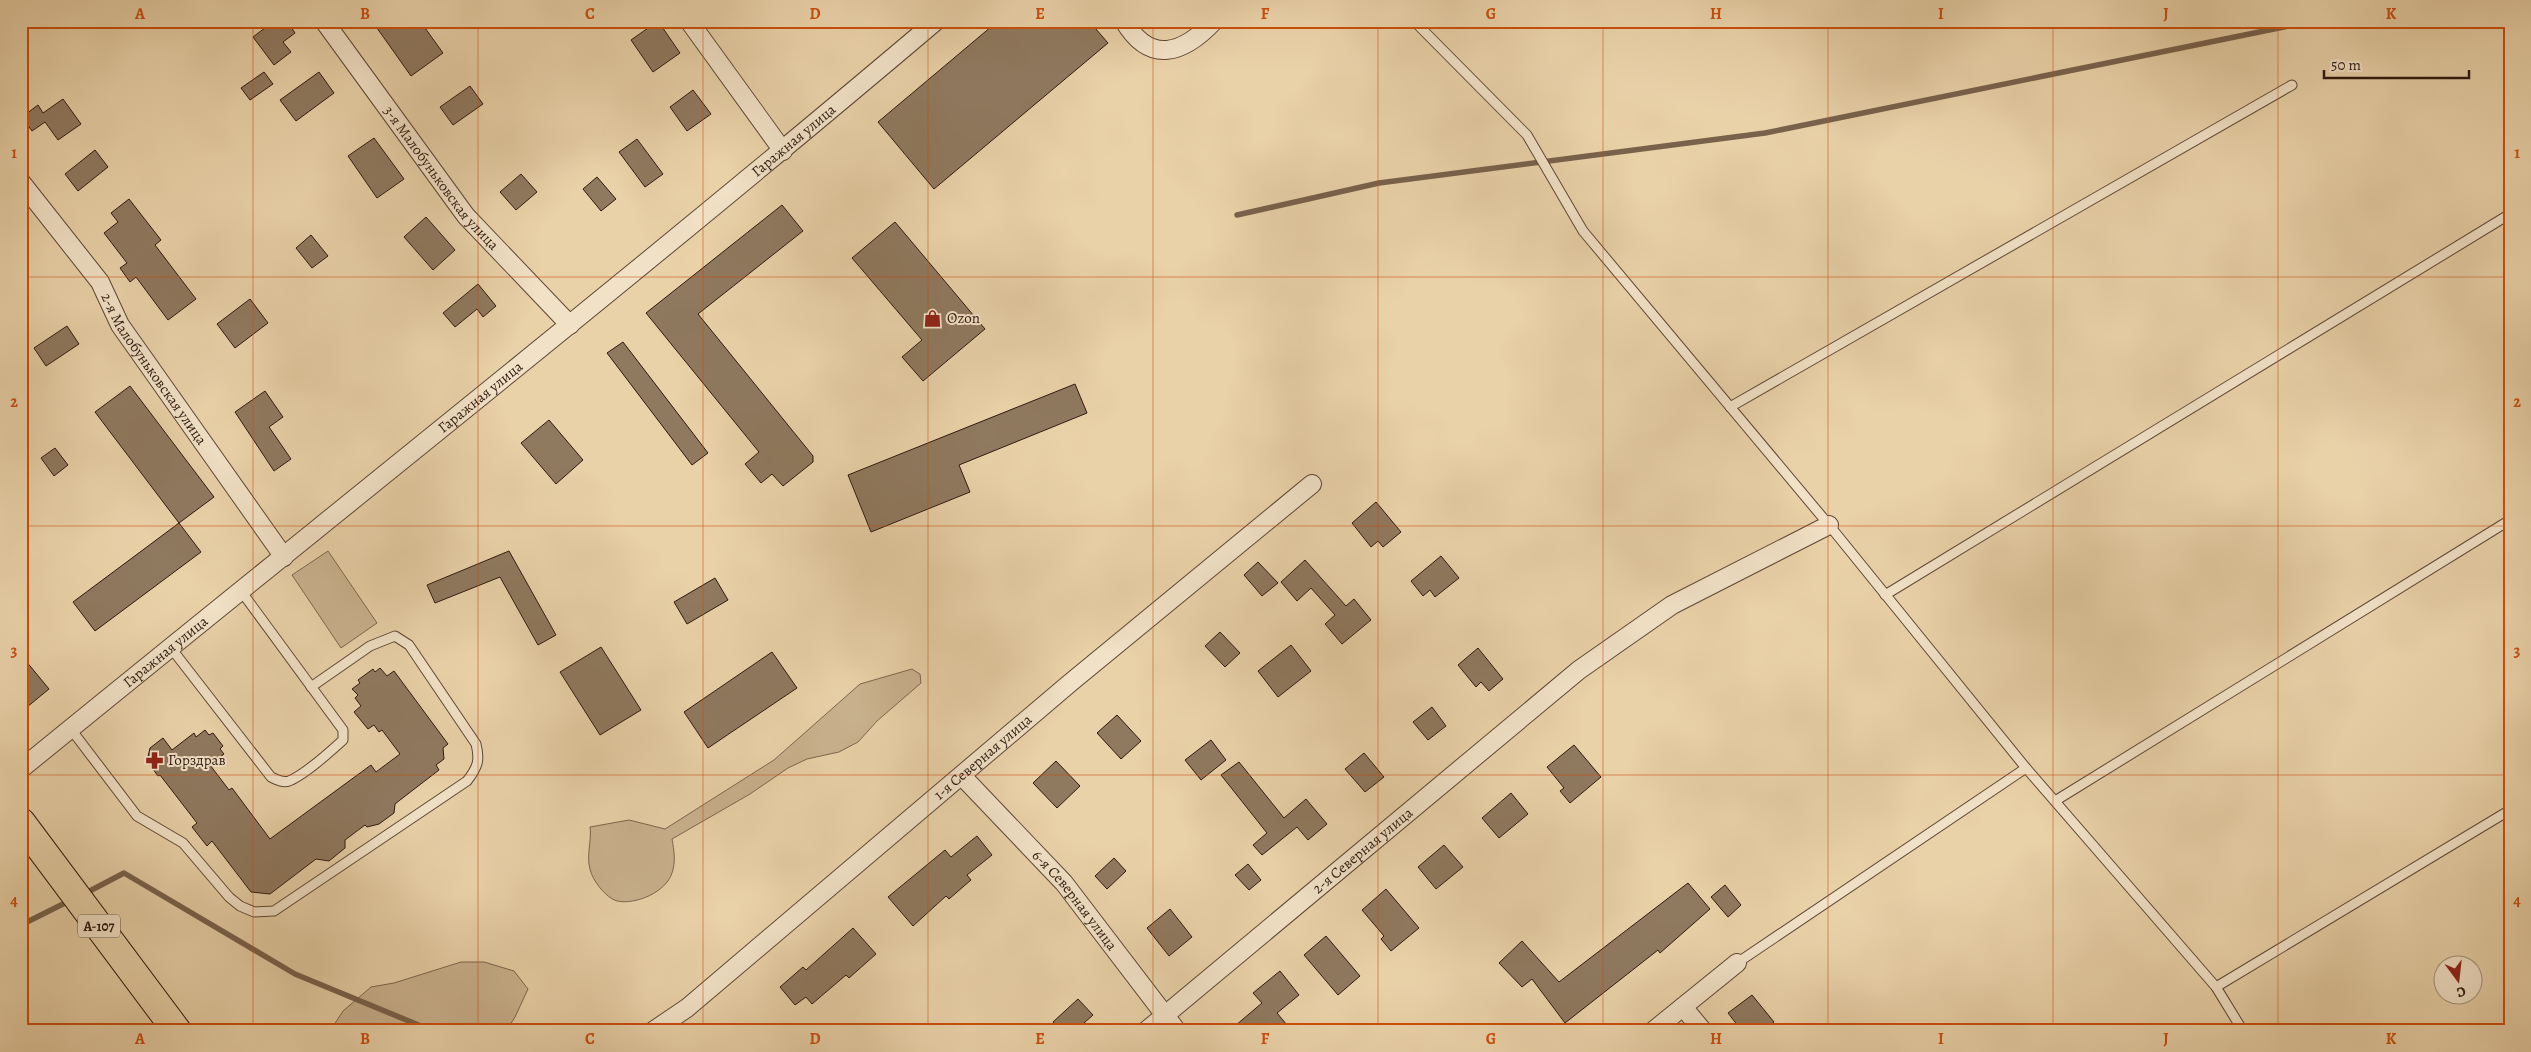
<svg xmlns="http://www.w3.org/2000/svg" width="2531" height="1052" viewBox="0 0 2531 1052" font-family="Alegreya,serif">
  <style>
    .grass { fill: #c9b28e; stroke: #7c664e }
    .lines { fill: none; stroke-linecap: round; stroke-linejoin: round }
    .stream { stroke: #78624c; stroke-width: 5.5 }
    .building { fill: #8f795f; stroke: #2e190f }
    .service-casing { stroke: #5d4735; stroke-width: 11 }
    .minor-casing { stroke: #5d4735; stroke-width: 20 }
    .trunk-casing { stroke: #2e190f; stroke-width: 30 }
    .service { stroke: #f1e1c6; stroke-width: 9 }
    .minor { stroke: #f1e1c6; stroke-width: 18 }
    .trunk { stroke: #e9d1a8; stroke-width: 28 }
    .grid { fill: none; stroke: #cc4f0c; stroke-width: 1; stroke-opacity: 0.55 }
    .labels { text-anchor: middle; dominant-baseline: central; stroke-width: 4; stroke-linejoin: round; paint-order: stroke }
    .shield { fill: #f1e1c6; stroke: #685546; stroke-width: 1 }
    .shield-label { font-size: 14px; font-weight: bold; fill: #2e190f }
    .street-label { font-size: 15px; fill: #2e190f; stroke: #f1e1c6 }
    .poi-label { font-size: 15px; fill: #2e190f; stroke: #f1e1c6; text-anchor: start }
    .neatline { fill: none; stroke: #cc4f0c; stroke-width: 2 }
    .grid-label { font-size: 16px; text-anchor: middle; font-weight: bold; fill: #cc4f0c }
  </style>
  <rect width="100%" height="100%" fill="#e9d1a8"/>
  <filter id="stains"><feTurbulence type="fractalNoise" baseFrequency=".004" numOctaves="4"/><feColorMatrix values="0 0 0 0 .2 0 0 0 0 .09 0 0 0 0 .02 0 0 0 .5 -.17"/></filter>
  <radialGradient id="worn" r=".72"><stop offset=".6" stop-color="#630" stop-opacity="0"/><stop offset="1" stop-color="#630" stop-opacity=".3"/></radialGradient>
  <!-- grass -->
  <g class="grass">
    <path d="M328,551l49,72 -36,25 -49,-73z"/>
    <path d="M912,669l8,5 1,9 -44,38 -19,21 -19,10 -32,7 -19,9 -38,26 -78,45c2,12 4,22 0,34 -6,19 -36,32 -55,28 -11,-3 -25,-21 -27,-32 -4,-13 2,-29 0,-42l39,-7 36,9 109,-69 86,-76z"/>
    <path d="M461,962h23l30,9 14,18 -13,28 -9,14h-176l13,-20 28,-24 23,-4z"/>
  </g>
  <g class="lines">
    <!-- stream -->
    <g class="stream">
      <path d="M1237,215l142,-32 386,-50 548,-112"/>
      <path d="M84,894l40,-21 171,101 138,57"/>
      <path d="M21,925l50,-25"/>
    </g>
  </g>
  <!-- building -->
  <g class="building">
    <path d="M274,21h13l8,12 -12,9 8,10 -17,13 -21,-28z"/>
    <path d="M372,21h48l23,32 -32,23z"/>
    <path d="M658,21l22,32 -27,19 -22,-32z"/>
    <path d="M998,21h91l19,22 -174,146 -56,-67z"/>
    <path d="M264,72l9,12 -23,16 -9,-12z"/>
    <path d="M319,72l15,21 -38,28 -16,-21z"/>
    <path d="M470,86l13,18 -30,21 -13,-18z"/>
    <path d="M693,90l18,24 -24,17 -17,-24z"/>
    <path d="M63,99l18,25 -23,16 -13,-18 -13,9 -10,-14 16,-12 5,8z"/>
    <path d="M374,138l30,41 -27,19 -29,-42z"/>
    <path d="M637,139l26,35 -18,13 -26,-35z"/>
    <path d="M95,150l13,17 -30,24 -13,-17z"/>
    <path d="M521,174l16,18 -21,18 -16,-18z"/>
    <path d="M597,177l19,22 -15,12 -18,-22z"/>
    <path d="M129,199l32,41 -6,5 41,54 -28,21 -32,-43 -6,5 -10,-14 7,-5 -23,-30 14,-11 -7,-9z"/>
    <path d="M782,205l21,26 -105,83 115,142v6l-30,24 -11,-12 -11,9 -16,-19 14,-12 -113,-139z"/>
    <path d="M426,217l29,33 -22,20 -29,-33z"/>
    <path d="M895,222l90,107 -62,52 -21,-24 20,-17 -70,-82z"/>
    <path d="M311,235l17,21 -16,12 -16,-20z"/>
    <path d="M478,284l18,22 -13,11 -6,-8 -22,18 -12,-14z"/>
    <path d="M250,299l18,24 -33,25 -18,-24z"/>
    <path d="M67,326l12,18 -33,22 -12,-18z"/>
    <path d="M623,342l85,111 -16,12 -85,-112z"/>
    <path d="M1075,384l12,29 -128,52 11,27 -99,40 -23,-57z"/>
    <path d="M130,386l84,111 -35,26 -84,-111z"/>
    <path d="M265,391l18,26 -14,10 22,32 -17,12 -39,-59z"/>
    <path d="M549,420l34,40 -27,24 -35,-41z"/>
    <path d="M55,448l13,17 -14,11 -13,-18z"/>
    <path d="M1376,502l25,30 -18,15 -5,-6 -7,6 -19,-24z"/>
    <path d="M179,523l22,29 -106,79 -22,-29z"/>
    <path d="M509,551l47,84 -18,10 -38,-68 -65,26 -8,-18z"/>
    <path d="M1441,556l18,22 -24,19 -5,-7 -7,6 -12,-15z"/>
    <path d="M1305,560l41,46 8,-7 17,21 -29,24 -17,-20 10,-9 -24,-27 -14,13 -16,-19z"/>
    <path d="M1258,562l20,21 -16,13 -18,-21z"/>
    <path d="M715,578l13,22 -41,24 -13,-22z"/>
    <path d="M1220,632l20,21 -15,14 -20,-21z"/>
    <path d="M1291,645l20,26 -33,26 -20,-26z"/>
    <path d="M601,647l40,63 -41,25 -40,-63z"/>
    <path d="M1478,648l25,31 -14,12 -8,-9 -5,5 -18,-22z"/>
    <path d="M772,652l25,36 -89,60 -24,-36z"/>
    <path d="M21,655l28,34 -28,23z"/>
    <path d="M380,668l7,8 7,-5 54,73 -5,4 1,11 -8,6 3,5 -39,30 -5,4 -1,9 -15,11 -12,3 -2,-2 -20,15v8l-16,13 -13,-2 -46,35 -19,-2 -39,-51 -5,5 -15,-19 5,-4 -37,-48 -2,1 -11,-15 3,-13 13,-10 9,12 22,-17 2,4 9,-7 4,5 4,-2 10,13 -3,3 4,5 -14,11 19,25 3,-2 38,51 101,-74 5,7 24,-18 -18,-24 -3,2 -5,-7 -6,4 -14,-17 7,-6 -6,-8 3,-3 -6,-6 8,-6 -2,-3 15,-11 2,3z"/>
    <path d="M1432,707l14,19 -18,14 -15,-18z"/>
    <path d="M1117,715l24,26 -20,18 -24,-26z"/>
    <path d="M1211,740l15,20 -25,20 -16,-20z"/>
    <path d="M1574,745l27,32 -31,26 -10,-12 4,-3 -17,-21z"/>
    <path d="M1364,753l20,24 -19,15 -20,-23z"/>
    <path d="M1056,761l24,25 -23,22 -24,-25z"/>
    <path d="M1239,762l45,56 22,-19 21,25 -19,16 -11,-13 -35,28 -9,-10 14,-12 -46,-58z"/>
    <path d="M1511,793l17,21 -29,24 -17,-20z"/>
    <path d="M977,836l15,19 -25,20 4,5 -22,19 -3,-3 -33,30 -25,-29 57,-47 6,7z"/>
    <path d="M1444,845l19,22 -27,22 -18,-22z"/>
    <path d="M1114,858l12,13 -19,18 -12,-13z"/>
    <path d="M1248,864l13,16 -12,10 -14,-15z"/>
    <path d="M1688,883l22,26 -50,44 -2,-3 -93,73 -33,-44 -10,8 -23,-24 23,-22 37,41z"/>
    <path d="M1725,885l16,20 -13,12 -17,-20z"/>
    <path d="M1386,889l33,39 -28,23 -10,-12 3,-3 -22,-26z"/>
    <path d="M1170,909l22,28 -23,19 -22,-28z"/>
    <path d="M853,928l23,26 -27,24 -3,-3 -34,29 -6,-7 -11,8 -15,-18 23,-20 3,3z"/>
    <path d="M1326,936l34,40 -22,19 -34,-40z"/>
    <path d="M1280,971l19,24 -22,18 15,18h-63l33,-28 -9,-10z"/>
    <path d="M1752,995l22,27 -11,9h-21l-14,-18z"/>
    <path d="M1078,999l15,16 -18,16h-13l-9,-9z"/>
  </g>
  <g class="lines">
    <defs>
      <g id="service">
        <path d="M1414,21l113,114 56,96 246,294 197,243 190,219 27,44"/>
        <path d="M1730,407l562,-322"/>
        <path d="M1885,595l625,-381"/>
        <path d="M171,648l100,129c6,3 12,6 18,4 15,-6 42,-30 54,-41v-10l-102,-139"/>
        <path d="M70,728l67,88 46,27 46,54 11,9 14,6 20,-1 193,-130c11,-14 13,-21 9,-37l-67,-99 -14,-9 -25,10 -59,41"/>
        <path d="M2055,801l455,-281"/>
        <path d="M1737,963l289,-195"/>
        <path d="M2216,987l294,-177"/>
      </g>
      <g id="minor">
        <path id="s1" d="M324,21l142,195 104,109"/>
        <path d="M689,21l94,130"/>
        <path d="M1124,21c26,44 59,33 90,0"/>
        <path id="s2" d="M21,182l79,100 20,43 164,232"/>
        <path id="s3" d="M21,769c305,-249 614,-493 915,-748"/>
        <path id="s4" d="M962,776l102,107 113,148"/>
        <path d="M1683,1007l20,24"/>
        <path id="s5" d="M653,1031l34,-23 383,-325 242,-199"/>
        <path id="s6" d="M1146,1031l433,-361 93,-65 157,-80"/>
        <path d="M1653,1031l84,-68"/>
      </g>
      <path id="trunk" d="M21,822l156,209"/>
    </defs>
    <!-- service casing -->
    <use href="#service" class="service-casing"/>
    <!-- minor casing -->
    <use href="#minor" class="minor-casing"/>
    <!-- trunk casing -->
    <use href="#trunk" class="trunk-casing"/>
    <!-- service -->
    <use href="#service" class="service"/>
    <!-- minor -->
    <use href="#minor" class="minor"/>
    <!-- trunk -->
    <use href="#trunk" class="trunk"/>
  </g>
  <!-- grid -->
  <path class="grid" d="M253,21v1010M478,21v1010M703,21v1010M928,21v1010M1153,21v1010M1378,21v1010M1603,21v1010M1828,21v1010M2053,21v1010M2278,21v1010M21,277h2489M21,526h2489M21,775h2489"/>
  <!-- icons -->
  <defs>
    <symbol id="shop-bare" viewBox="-9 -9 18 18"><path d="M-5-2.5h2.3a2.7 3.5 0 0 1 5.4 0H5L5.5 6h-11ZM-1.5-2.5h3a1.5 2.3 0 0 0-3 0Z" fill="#8f2418" stroke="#f1e1c6" stroke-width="2.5" paint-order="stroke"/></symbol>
    <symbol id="pharmacy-bare" viewBox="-9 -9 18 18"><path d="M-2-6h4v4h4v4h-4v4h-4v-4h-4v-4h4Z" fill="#8f2418" stroke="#f1e1c6" stroke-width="2.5" paint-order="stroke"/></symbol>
  </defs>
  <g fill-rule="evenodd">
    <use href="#shop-bare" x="920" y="306" width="25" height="25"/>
    <use href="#pharmacy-bare" x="142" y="748" width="25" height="25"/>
  </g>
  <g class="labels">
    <!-- shield labels -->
    <rect class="shield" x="78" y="914.5" width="42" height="23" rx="4"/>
    <g class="shield-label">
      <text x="99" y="926">А-107</text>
    </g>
    <!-- street labels -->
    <g class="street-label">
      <text stroke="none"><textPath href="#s3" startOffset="996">Гаражная улица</textPath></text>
      <text stroke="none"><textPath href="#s1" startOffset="196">3-я Малобуньковская улица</textPath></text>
      <text stroke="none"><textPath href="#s2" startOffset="230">2-я Малобуньковская улица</textPath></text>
      <text stroke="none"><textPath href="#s3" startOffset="591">Гаражная улица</textPath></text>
      <text stroke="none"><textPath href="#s3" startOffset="186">Гаражная улица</textPath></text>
      <text stroke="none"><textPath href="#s5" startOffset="429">1-я Северная улица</textPath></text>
      <text stroke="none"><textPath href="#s6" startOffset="282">2-я Северная улица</textPath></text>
      <text stroke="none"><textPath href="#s4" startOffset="168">6-я Северная улица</textPath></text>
    </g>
    <!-- poi labels -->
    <g class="poi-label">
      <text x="947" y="318">Ozon</text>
      <text x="168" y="760">Горздрав</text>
    </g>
  </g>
  <!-- margin -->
  <rect width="2531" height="1052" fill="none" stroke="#e9d1a8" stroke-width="55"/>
  <!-- north arrow -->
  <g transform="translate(2458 980) rotate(165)"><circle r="24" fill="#f1e1c6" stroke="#a3917d"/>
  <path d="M0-4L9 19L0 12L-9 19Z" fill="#8f2418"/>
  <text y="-8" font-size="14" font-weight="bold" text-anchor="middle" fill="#2e190f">С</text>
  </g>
  <!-- scale -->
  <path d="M2324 70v8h145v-8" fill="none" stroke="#2e190f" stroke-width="2.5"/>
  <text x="2331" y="70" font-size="15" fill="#2e190f" stroke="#f1e1c6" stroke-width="4" paint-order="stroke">50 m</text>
  <rect x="28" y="28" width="2476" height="996" class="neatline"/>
  <g class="grid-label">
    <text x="140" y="19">A</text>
    <text x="365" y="19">B</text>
    <text x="590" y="19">C</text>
    <text x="815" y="19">D</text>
    <text x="1040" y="19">E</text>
    <text x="1265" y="19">F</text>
    <text x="1491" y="19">G</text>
    <text x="1716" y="19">H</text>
    <text x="1941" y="19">I</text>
    <text x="2166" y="19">J</text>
    <text x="2391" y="19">K</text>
    <text x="14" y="158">1</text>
    <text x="2517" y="158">1</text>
    <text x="14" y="407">2</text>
    <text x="2517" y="407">2</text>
    <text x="14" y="656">3</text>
    <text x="2517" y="656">3</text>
    <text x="14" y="906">4</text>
    <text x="2517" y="906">4</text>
    <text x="140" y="1044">A</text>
    <text x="365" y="1044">B</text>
    <text x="590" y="1044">C</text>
    <text x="815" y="1044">D</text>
    <text x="1040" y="1044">E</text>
    <text x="1265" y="1044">F</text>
    <text x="1491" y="1044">G</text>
    <text x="1716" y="1044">H</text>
    <text x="1941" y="1044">I</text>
    <text x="2166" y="1044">J</text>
    <text x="2391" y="1044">K</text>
  </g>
  <rect width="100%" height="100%" filter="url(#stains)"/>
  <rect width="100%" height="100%" fill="url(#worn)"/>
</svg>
